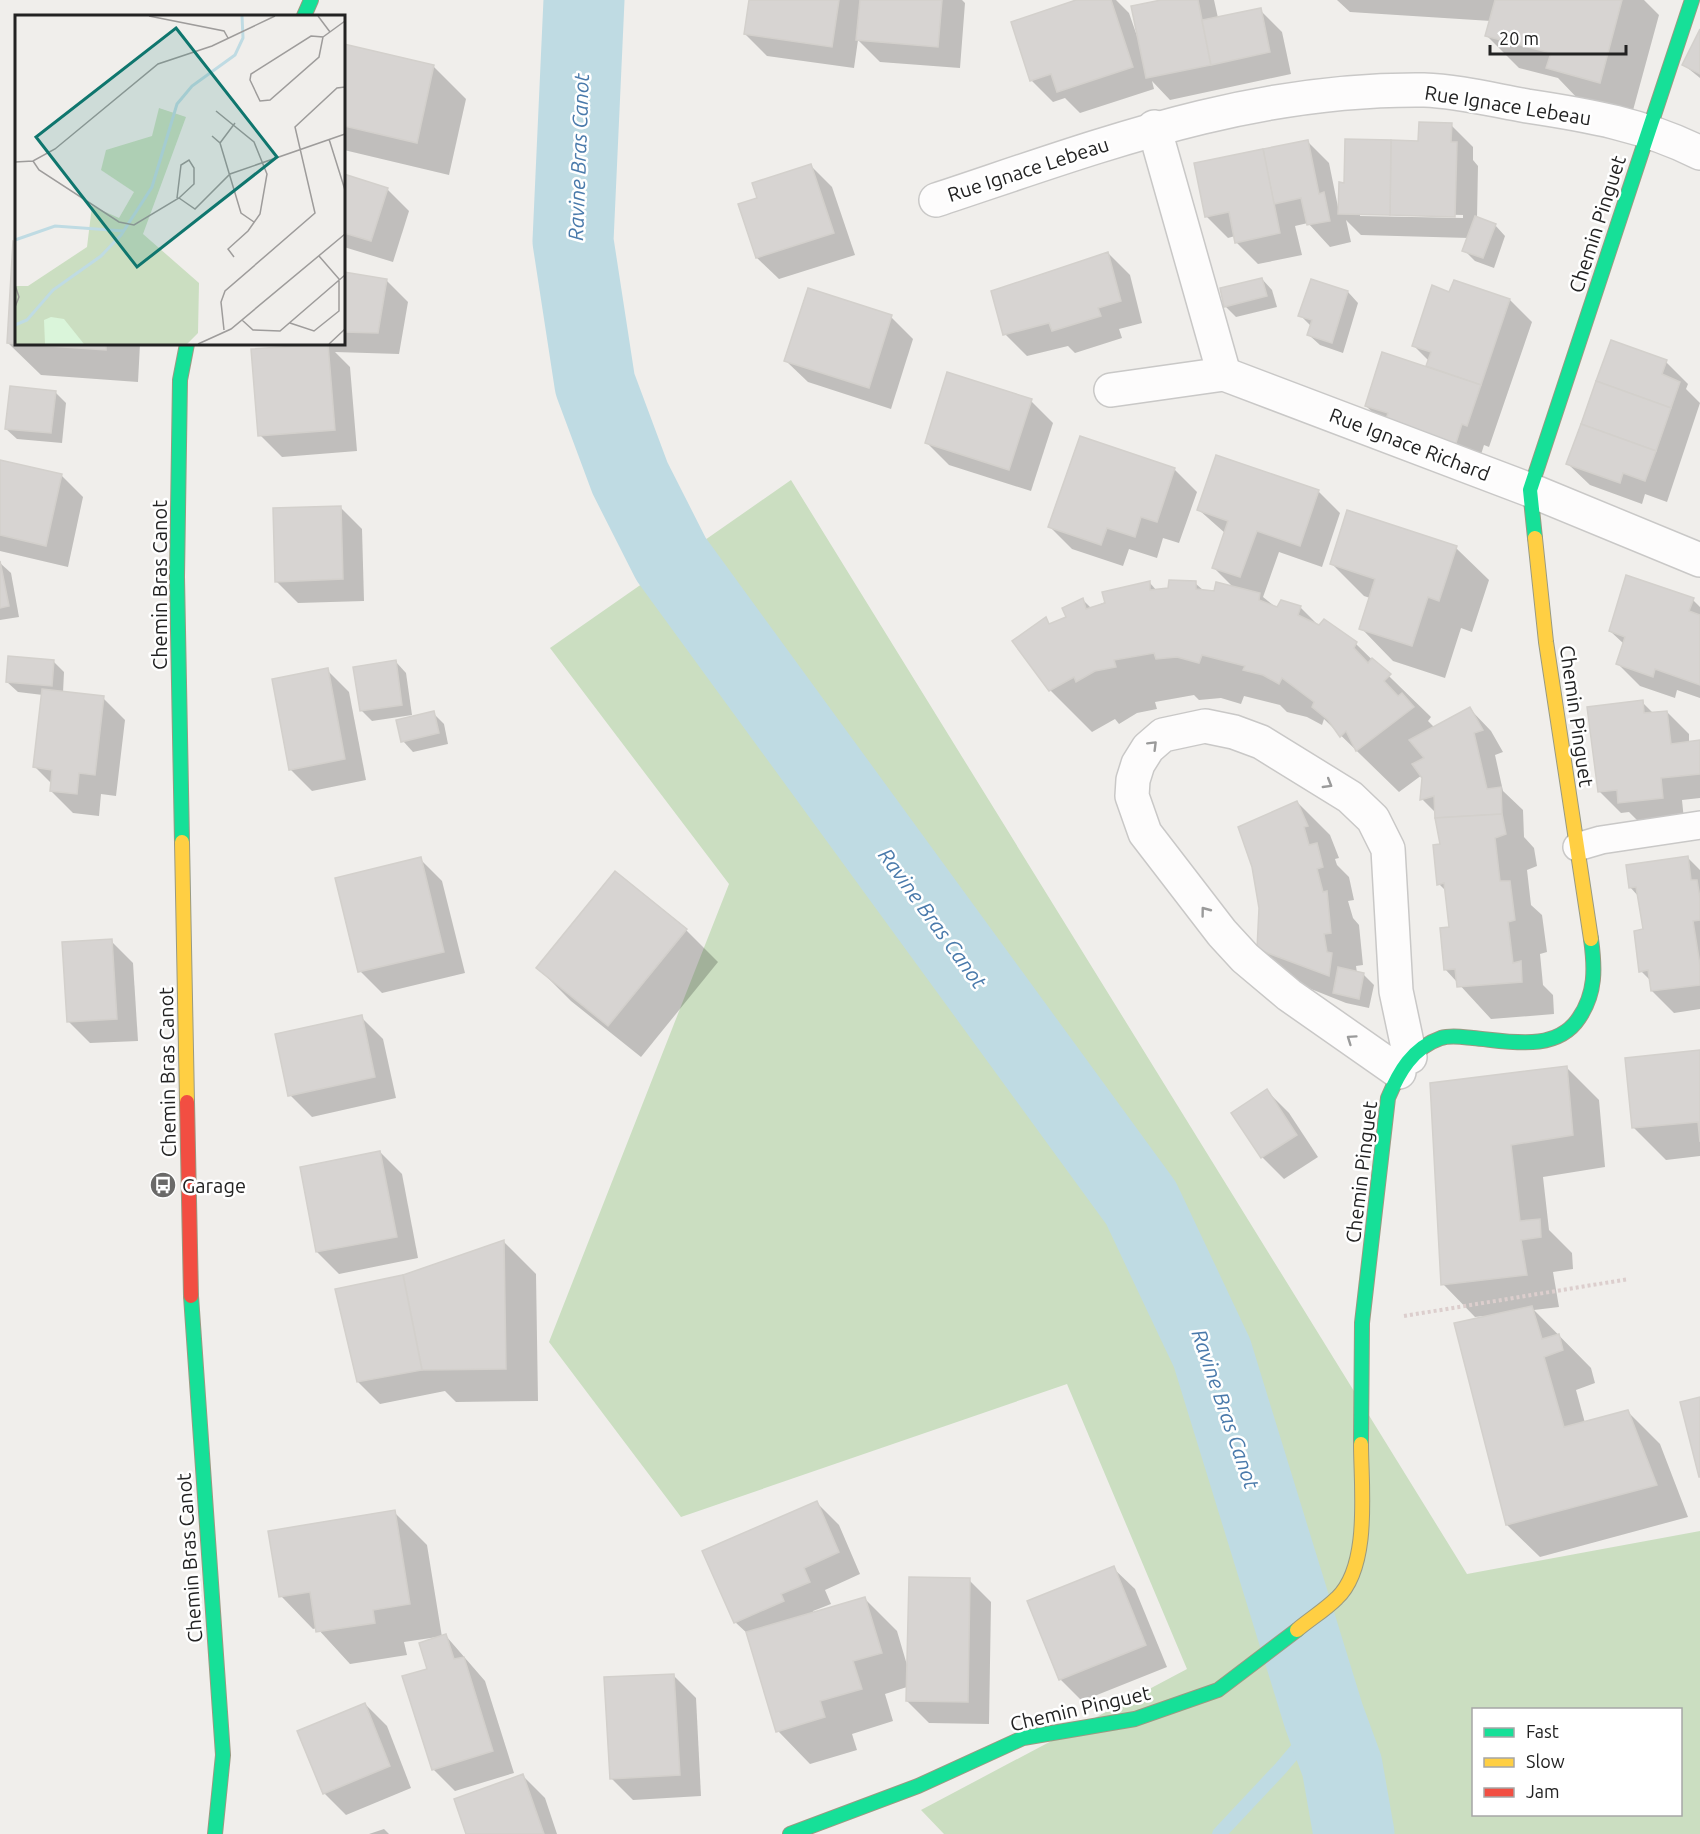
<svg xmlns="http://www.w3.org/2000/svg" width="1700" height="1834" viewBox="0 0 1700 1834" font-family="Ubuntu,sans-serif">
  <style>
    .forest { fill: #cbdec1; fill-rule: evenodd }
    .shadow { fill: #0003; fill-rule: evenodd }
    .lines { fill: none; stroke-linecap: round; stroke-linejoin: round }
    .stream { stroke: #bfdbe3; stroke-width: 14 }
    .river { stroke: #bfdbe3; stroke-width: 81 }
    .building { fill: #d7d4d2; stroke: #d3d0cc; stroke-width: 1.5 }
    .lane-casing { stroke: #c9c8c7; stroke-width: 30 }
    .street-casing { stroke: #c9c8c7; stroke-width: 36 }
    .fast-casing { stroke: #999a82; stroke-width: 16 }
    .slow-casing { stroke: #999a82; stroke-width: 16 }
    .jam-casing { stroke: #999a82; stroke-width: 16 }
    .path { stroke: #dccecd; stroke-width: 4; stroke-dasharray: 3 3; stroke-linecap: butt }
    .lane { stroke: #fdfcfc; stroke-width: 27 }
    .street { stroke: #fdfcfc; stroke-width: 33 }
    .fast { stroke: #16e098; stroke-width: 14 }
    .slow { stroke: #ffcf43; stroke-width: 14 }
    .jam { stroke: #f24e42; stroke-width: 14 }
    .oneway { stroke: #9a9a9a }
    .labels { text-anchor: middle; dominant-baseline: central; stroke-width: 5; stroke-linejoin: round; paint-order: stroke }
    .street-label { font-size: 20px; fill: #222; stroke: #fff }
    .poi-label { font-size: 20px; fill: #222; stroke: #fff; text-anchor: start }
    .water-label { font-size: 21px; font-style: italic; fill: #4a7aab; stroke: #fff }
    .inset-river { fill: none; stroke: #bfdbe3; stroke-width: 3 }
    .inset-road { fill: none; stroke: #9e9c9b; stroke-width: 1.5 }
    .view { fill: #0f766e; fill-opacity: 0.15; stroke: #0f766e; stroke-width: 3 }
    .inset-edge { fill: none; stroke: #222; stroke-width: 3 }
  </style>
  <rect width="100%" height="100%" fill="#f0eeeb"/>
  <!-- forest -->
  <path class="forest" d="M791,480l676,1094 233,-43v303h-756l-23,-24 266,-141 -120,-285 -386,133 -132,-175 180,-458 -179,-236zM1474,1710h206v104h-206z"/>
  <!-- shadow -->
  <g class="shadow">
    <path d="M750,0h212l3,3 -5,65 -80,-6 -22,-22 -4,28 -87,-12 -22,-22z"/>
    <path d="M1081,0h35l13,13 8,23 31,-36h46l4,18 42,-8 22,22 9,42 -121,26 -18,-19 2,8 -74,24 -15,-15 -12,4 -22,-22z"/>
    <path d="M1337,0h307l15,15 -27,99 -52,-13 -22,-23 -39,-10 -32,-32 4,-15 -141,-9z"/>
    <path d="M1700,33v45l-16,-13z"/>
    <path d="M344,46l90,21 32,32 -17,76 -105,-25z"/>
    <path d="M1451,125l22,22v13l5,6 -1,52 18,7 10,11 -11,32 -19,-7 -11,-11 5,-12 -108,-3 -15,-15 5,22 -21,5 -22,-24 -13,3 7,29 -44,9 -22,-22 -1,-6 -7,2 -22,-22 101,-75 22,22 9,44 8,-23zM1360,213l103,2v3l-103,-2z"/>
    <path d="M810,165l22,22 23,68 -76,24 -22,-21 1,-59z"/>
    <path d="M344,176l43,13 22,22 -16,51 -49,-15z"/>
    <path d="M14,243h2v101h124l-2,38 -97,-7 -33,-32z"/>
    <path d="M1108,253l22,22 12,48 -23,6 3,9 -47,15 -7,-7 -41,10 -22,-22z"/>
    <path d="M344,273l42,7 22,22 -9,52 -64,-2 15,15 7,84 -75,6 -22,-22 39,-88 -3,-3h48z"/>
    <path d="M1262,279l10,11 5,17 -41,10 -11,-11z"/>
    <path d="M1455,282l55,18 22,22 -43,125 -5,-2 -8,25 -68,-23 -42,-41 61,-38 3,-6 -17,-17 37,-51z"/>
    <path d="M1348,292l10,11 -15,50 -23,-8 -11,-10 3,-8 -12,-12z"/>
    <path d="M891,317l22,22 -22,70 -83,-27 -22,-21z"/>
    <path d="M1666,362l22,22 -2,5 14,14 -33,99 -22,-8 -3,10 -52,-19 -22,-21z"/>
    <path d="M55,392l11,11 -4,40 -45,-4 -11,-10z"/>
    <path d="M1031,401l22,22 -22,68 -82,-26 -22,-22z"/>
    <path d="M1080,438l95,32 22,22 -18,51 -16,-5 -6,20 -28,-9 -6,17 -51,-17 -22,-22z"/>
    <path d="M0,461l61,14 22,22 -15,70 -68,-16z"/>
    <path d="M1318,491l22,22 -18,54 -43,-15 -16,45 15,12 22,-2 20,20 36,17 75,73 -3,4 7,7 35,-19 21,22 12,21 -8,3 8,36 20,19 1,27 10,11 3,18 -10,4 4,35 11,10 5,37 -7,2 3,31 10,10 1,19 -63,5 -46,-50 6,-40 -4,-37 -8,-8 3,-39 -6,-32 -14,-14v-24l-23,17 -75,-73 -2,6 -15,-8 -20,-5 -7,-7 -36,-9 -3,8 -20,-6 -22,2 -5,-5 -39,7 2,7 -20,4 -18,11 -4,-5 -23,13 -42,-42 -5,-71 6,6 17,-7 15,-18 8,8 59,-25 7,8 38,-8 9,8 30,-3 -21,-21 12,-34 -26,-23z"/>
    <path d="M340,507l22,22 2,72 -66,2 -22,-22z"/>
    <path d="M1456,548l33,32 -17,52 -11,-4 -16,50 -52,-17 -32,-33 9,-30 -6,-2 -32,-32z"/>
    <path d="M0,563l11,10 8,44 -19,3z"/>
    <path d="M1693,600l7,7v91l-23,-8 -2,8 -35,-12 -22,-22 6,-20 -14,-13z"/>
    <path d="M53,661l11,11 -1,21 40,5 22,22 -9,76 -15,-2 -2,22 -26,-3 -22,-22 1,-7 -17,-17 8,-72 -25,-3 -11,-10z"/>
    <path d="M396,662l10,11 6,42 -40,6 -10,-10z"/>
    <path d="M327,670l22,22 17,88 -54,11 -22,-22z"/>
    <path d="M1642,702l12,12 13,-2 22,22v9l11,-1v56l-18,2 2,20 -43,4 -12,-12 -8,1 -22,-22z"/>
    <path d="M433,713l11,11 4,20 -35,8 -10,-11z"/>
    <path d="M1297,802l33,33 9,23 -4,1 2,6 12,12 5,23 -6,1 5,17 6,7 4,40 -7,1 1,7 7,2 10,10 -5,23 -23,-5 -55,-22 -32,-33z"/>
    <path d="M1688,858l12,12v139l-26,4 -22,-22 -1,-10 -10,-10 3,-40 -5,-34 -9,-10z"/>
    <path d="M420,859l22,22 23,92 -83,20 -22,-22z"/>
    <path d="M686,930l32,32 -77,95 -70,-56 -33,-33z"/>
    <path d="M111,941l22,22 5,78 -48,2 -22,-22z"/>
    <path d="M361,1017l22,22 13,59 -84,19 -22,-22z"/>
    <path d="M1700,1052v104l-34,4 -33,-33z"/>
    <path d="M1567,1068l32,32 6,67 -62,10 6,53 23,23 1,16 -20,3 6,35 -25,3 57,58 4,15 -19,7 9,33 42,-12 33,33 28,73 -148,40 -33,-32 -52,-201 30,-6 -1,-2 -9,1 -32,-33 -12,-200z"/>
    <path d="M1267,1091l22,22 29,44 -34,22 -22,-22z"/>
    <path d="M380,1152l22,22 16,84 -79,16 -22,-22z"/>
    <path d="M504,1242l32,32 2,127 -82,1 -11,-11 -65,13 -22,-22z"/>
    <path d="M817,1503l22,22 21,49 -35,16 6,14 -18,7 1,3 50,-16 33,33 10,34 62,-85 22,22 -2,122 -60,-1 -22,-22v-14l-22,7 8,27 -41,13 5,16 -47,14 -32,-33 -29,-96 -14,-13z"/>
    <path d="M394,1512l33,33 15,92 4,-1 39,45 29,92 -59,18 -22,-22 -4,-99 8,-33 -33,5 3,13 -57,9 -33,-36 -4,1 -32,-33z"/>
    <path d="M1113,1568l22,21 32,78 -85,34 -22,-22z"/>
    <path d="M674,1676l22,22 5,98 -68,4 -22,-22z"/>
    <path d="M365,1704l22,22 24,62 -65,27 -22,-22z"/>
    <path d="M523,1776l22,22 12,36h-89z"/>
    <path d="M384,1829l5,5h-20z"/>
  </g>
  <g class="lines">
    <!-- stream -->
    <path class="stream" d="M1219,1834l62,-66 43,-51"/>
    <!-- river -->
    <path class="river" d="M584,0l-11,241 22,143 35,94 41,81 470,644 71,150 112,364 18,49 12,68"/>
  </g>
  <!-- building -->
  <g class="building">
    <path d="M749,0h90l-7,47 -88,-13z"/>
    <path d="M860,0h82l-4,47 -82,-7z"/>
    <path d="M1076,0h35l22,67 -76,25 -6,-18 -21,7 -19,-59z"/>
    <path d="M1161,0h37l13,65 -65,13 -15,-72z"/>
    <path d="M1495,0h127l-22,83 -54,-15 5,-15 -66,-17z"/>
    <path d="M1261,8l9,44 -59,13 -9,-45z"/>
    <path d="M1700,29v45l-18,-9z"/>
    <path d="M344,44l90,21 -17,78 -73,-17z"/>
    <path d="M1419,122l33,1 -1,19h6l-2,75 -65,-2 1,-75 27,1z"/>
    <path d="M1345,139l46,1 -1,75 -52,-1 1,-32 5,1z"/>
    <path d="M1308,140l11,54 5,-2 6,29 -23,4 -6,-27 -27,6 -11,-55z"/>
    <path d="M1263,149l17,84 -45,10 -6,-31 -24,5 -11,-54z"/>
    <path d="M811,164l23,69 -78,25 -18,-54 19,-6 -5,-15z"/>
    <path d="M344,174l44,14 -17,53 -27,-8z"/>
    <path d="M1475,216l21,8 -13,34 -21,-7z"/>
    <path d="M13,241l3,1v102h90v6l-99,-7z"/>
    <path d="M1108,252l13,49 -23,7 3,8 -49,15 -3,-8 -46,12 -12,-44z"/>
    <path d="M344,272l43,7 -9,54 -34,-1z"/>
    <path d="M1262,278l5,18 -43,11 -4,-19z"/>
    <path d="M1311,279l37,12 -16,52 -25,-8 5,-15 -14,-4z"/>
    <path d="M1454,280l56,19 -29,86 -55,-19 5,-14 -19,-6 20,-61 17,7z"/>
    <path d="M808,288l84,27 -23,73 -85,-27z"/>
    <path d="M1611,340l56,20 -5,14 18,8 -9,26 -75,-27z"/>
    <path d="M328,344l7,86 -77,6 -7,-87z"/>
    <path d="M1382,352l99,33 -14,41 -5,-2 -8,25 -70,-24 4,-12 -23,-7z"/>
    <path d="M947,372l85,27 -23,71 -84,-27z"/>
    <path d="M1596,381l75,27 -15,43 -75,-27z"/>
    <path d="M10,386l46,5 -5,42 -46,-4z"/>
    <path d="M1581,424l75,27 -11,30 -22,-8 -3,10 -54,-19z"/>
    <path d="M1080,436l95,32 -18,54 -16,-5 -6,20 -28,-9 -6,17 -53,-18z"/>
    <path d="M1216,455l103,35 -19,56 -43,-15 -17,46 -28,-9 16,-47 -31,-11z"/>
    <path d="M0,460l62,14 -16,72 -46,-11z"/>
    <path d="M341,506l2,73 -68,3 -2,-74z"/>
    <path d="M1347,510l110,36 -18,55 -11,-4 -16,49 -53,-17 16,-50 -45,-15z"/>
    <path d="M0,561l9,45 -9,2z"/>
    <path d="M1626,575l68,23 -5,13 11,4v70l-45,-16 -2,8 -37,-13 9,-27 -16,-6z"/>
    <path d="M1169,580l27,1v8l18,2 2,-9 44,11 -1,7 18,7 4,-7 20,6 -3,9 21,10 5,-6 33,23 -3,6 14,15 4,-5 19,16 -7,7 14,15 4,-3 12,14 -58,44 -10,-20 -6,6 -12,-17 -16,-13 2,-5 -32,-24 -3,6 -16,-9 -20,-5 2,-4 -43,-11 -3,8 -22,-6 -21,2 -2,-6 -40,7 2,7 -21,4 -19,11 -2,-5 -25,14 -37,-50 34,-24 3,7 17,-7 -4,-9 21,-10 3,11 19,-6 -3,-11 48,-11v9l18,-2z"/>
    <path d="M8,656l46,4 -2,26 -46,-4z"/>
    <path d="M396,660l6,45 -42,6 -7,-44z"/>
    <path d="M328,668l17,91 -56,11 -17,-91z"/>
    <path d="M42,689l62,7 -9,79 -16,-2 -2,21 -27,-3 2,-21 -19,-3z"/>
    <path d="M1643,700l1,13 23,-2 4,33 29,-4v34l-39,4 2,20 -45,5 -1,-13 -19,2 -11,-85z"/>
    <path d="M1470,707l13,23 -9,3 13,56 14,-2 1,27 -67,4 -1,-22 -14,4 2,-22 -10,-14 12,-6 -15,-18z"/>
    <path d="M434,711l5,22 -38,9 -5,-22z"/>
    <path d="M1297,801l11,25 -4,1 5,18 8,-2 6,24 -6,2 6,23 4,-1 4,42 -7,1 3,18 5,1 -3,23 -72,-27 2,-41 -7,-41 -14,-40z"/>
    <path d="M1502,814l4,20 -11,4 5,43h10l5,39 -7,2 5,41 8,-2 1,21 -65,5 -2,-18 -11,1 -4,-42 9,-1 -5,-44 -7,2 -4,-40 7,-1 -5,-26z"/>
    <path d="M1688,856l3,24h6l3,18v22l-7,1 7,44v20l-49,6 -3,-21 -9,2 -5,-41 9,-2 -7,-42 -7,1 -3,-23z"/>
    <path d="M421,857l23,95 -86,20 -23,-94z"/>
    <path d="M615,871l72,58 -79,97 -72,-58z"/>
    <path d="M112,939l5,80 -50,3 -5,-80z"/>
    <path d="M1338,967l26,6 -5,26 -26,-6z"/>
    <path d="M362,1015l13,62 -87,19 -13,-62z"/>
    <path d="M1700,1050v92l-2,-20 -66,6 -7,-70z"/>
    <path d="M1567,1066l6,69 -62,10 9,76 20,-2 1,18 -20,3 6,35 -86,10 -11,-202z"/>
    <path d="M1267,1089l30,46 -36,23 -30,-45z"/>
    <path d="M380,1151l17,86 -81,15 -16,-85z"/>
    <path d="M504,1240l2,129 -84,1 -19,-95z"/>
    <path d="M403,1275l19,95 -65,12 -22,-93z"/>
    <path d="M1532,1306l10,33 17,-5 4,16 -19,7 20,70 64,-17 29,75 -151,40 -52,-202z"/>
    <path d="M1700,1397v80h-1l-19,-75z"/>
    <path d="M817,1501l22,51 -35,16 6,14 -29,12 3,7 -50,22 -32,-72z"/>
    <path d="M395,1510l15,94 -37,6 2,13 -59,9 -6,-40 -31,5 -11,-66z"/>
    <path d="M1114,1566l32,79 -87,35 -32,-79z"/>
    <path d="M909,1577l61,1 -2,124 -62,-1z"/>
    <path d="M865,1597l17,56 -29,8 9,28 -42,12 5,16 -49,15 -30,-100z"/>
    <path d="M446,1634l8,25 10,-2 29,94 -61,19 -30,-94 25,-7 -8,-26z"/>
    <path d="M674,1674l6,101 -70,4 -6,-102z"/>
    <path d="M365,1703l25,63 -67,28 -26,-63z"/>
    <path d="M523,1774l21,60h-78l-12,-35z"/>
  </g>
  <g class="lines">
    <defs>
      <path id="lane" d="M1577,847l24,-7 99,-15"/>
      <g id="street">
        <path d="M1154,127l70,247"/>
        <path d="M936,200c163,-54 312,-112 488,-110 33,1 69,10 103,16 60,9 118,19 173,47"/>
        <path d="M1111,390l113,-16 306,116 170,70"/>
        <path d="M1399,1072l-110,-77 -44,-37 -23,-25 -77,-100 -13,-37 1,-16 5,-16 10,-16 15,-13 42,-9 29,6 27,10 89,55 23,22 15,30 8,142 14,66"/>
      </g>
      <g id="fast">
        <path d="M304,16l7,-16"/>
        <path d="M1535,538l-5,-48 162,-490"/>
        <path d="M182,842l-5,-265 3,-197 7,-36"/>
        <path d="M191,1296l32,459 -8,79"/>
        <path d="M1361,1444l1,-121 26,-225c11,-26 24,-50 53,-60 10,-3 21,-1 32,0 35,3 83,15 106,-20 17,-25 16,-50 12,-79"/>
        <path d="M790,1834l128,-48 105,-48 112,-19 83,-29 79,-60"/>
      </g>
      <g id="slow">
        <path d="M1535,538l11,104 45,297"/>
        <path d="M182,842l5,260"/>
        <path d="M1297,1630c13,-11 28,-20 40,-32 34,-32 24,-112 24,-154"/>
      </g>
      <path id="jam" d="M187,1102l4,194"/>
    </defs>
    <!-- lane casing -->
    <use href="#lane" class="lane-casing"/>
    <!-- street casing -->
    <use href="#street" class="street-casing"/>
    <!-- fast casing -->
    <use href="#fast" class="fast-casing"/>
    <!-- slow casing -->
    <use href="#slow" class="slow-casing"/>
    <!-- jam casing -->
    <use href="#jam" class="jam-casing"/>
    <!-- path -->
    <path class="path" d="M1404,1316l225,-37"/>
    <!-- lane -->
    <use href="#lane" class="lane"/>
    <!-- street -->
    <use href="#street" class="street"/>
    <!-- fast -->
    <use href="#fast" class="fast"/>
    <!-- slow -->
    <use href="#slow" class="slow"/>
    <!-- jam -->
    <use href="#jam" class="jam"/>
  </g>
  <!-- one-way arrows -->
  <defs><path id="oneway-chevron" d="M-2-3.5L2.5 0L-2 3.5" fill="none" stroke-width="1.6" stroke-linecap="round" stroke-linejoin="round" transform="scale(1.5)"/></defs>
  <g class="oneway">
    <use href="#oneway-chevron" transform="translate(1153 745) rotate(-45)"/>
    <use href="#oneway-chevron" transform="translate(1328 784) rotate(31)"/>
    <use href="#oneway-chevron" transform="translate(1205 911) rotate(-127)"/>
    <use href="#oneway-chevron" transform="translate(1351 1039) rotate(-145)"/>
  </g>
  <!-- icons -->
  <defs>
    <symbol id="bus-disc" viewBox="-11 -11 22 22"><circle r="9.5" fill="#6a6968" stroke="#fff"/><path d="M-5-6H5V4H4V6H2V4H-2V6H-4V4H-5ZM-3.5-4V0h7V-4ZM-3.5 1.2v1.5H-2V1.2ZM2 1.2v1.5H3.5V1.2Z" fill="#fff"/></symbol>
  </defs>
  <g fill-rule="evenodd">
    <use href="#bus-disc" x="148" y="1170" width="30" height="30"/>
  </g>
  <g class="labels">
    <!-- street labels -->
    <g class="street-label">
      <text transform="translate(1508 105) rotate(9)">Rue Ignace Lebeau</text>
      <text transform="translate(1028 169) rotate(-18)">Rue Ignace Lebeau</text>
      <text transform="translate(1597 224) rotate(-72)">Chemin Pinguet</text>
      <text transform="translate(1410 444) rotate(21)">Rue Ignace Richard</text>
      <text transform="translate(159 585) rotate(-90)">Chemin Bras Canot</text>
      <text transform="translate(1577 716) rotate(82)">Chemin Pinguet</text>
      <text transform="translate(167 1072) rotate(-91)">Chemin Bras Canot</text>
      <text transform="translate(1361 1172) rotate(-83)">Chemin Pinguet</text>
      <text transform="translate(189 1558) rotate(-94)">Chemin Bras Canot</text>
      <text transform="translate(1080 1708) rotate(-13)">Chemin Pinguet</text>
    </g>
    <!-- poi labels -->
    <g class="poi-label">
      <text x="182" y="1185">Garage</text>
    </g>
    <!-- water labels -->
    <g class="water-label">
      <text transform="translate(578 157) rotate(-88)">Ravine Bras Canot</text>
      <text transform="translate(933 918) rotate(54)">Ravine Bras Canot</text>
      <text transform="translate(1226 1409) rotate(71)">Ravine Bras Canot</text>
    </g>
  </g>
  <!-- overview -->
  <g transform="translate(15 15)">
    <rect width="330" height="330" fill="#f0eeeb"/>
    <path d="M144,93l27,9 -43,117 56,49 -1,50 -11,11h-172v-58h13l59,-39 5,-41 27,12 15,-26 -33,-22 5,-20 46,-14z" fill="#cbdec1"/>
    <path d="M36,302l13,2 20,25h-39l-1,-24z" fill="#daf5da"/>
    <path class="inset-river" d="M0,225l40,-14 69,5M0,310l12,-5 26,-30 48,-34 20,-21 31,-48 25,-83 15,-18 43,-31 8,-17 -1,-22"/>
    <path class="inset-road" d="M134,1l75,15 4,7M303,1l12,16M296,21l12,1 -4,20 -49,43 -10,1 -10,-21 1,-6zM308,22l22,-16M201,96l38,31 13,32 -7,40 -12,17 -20,18 6,8M197,121l8,7 21,70 13,9M314,124l16,51M205,128l15,-20M18,146l6,9 80,52 15,3 45,-27 15,-14v-16l-5,-8 -8,5 -4,33M0,147l18,-1 22,-12 103,-85 54,-18 63,-30M164,183l16,11 35,-35 115,-40M0,270l4,12 -4,10M227,305l11,10 27,1 65,-56M275,308l24,8 25,-20v-32l-20,-23M209,315l-3,-28 4,-11 90,-78 -20,-86 42,-39 8,-1M183,329l33,-15 114,-95M314,329l16,-15"/>
    <path class="view" d="M161,13l101,129 -140,110 -101,-130z"/>
    <rect width="330" height="330" class="inset-edge"/>
  </g>
  <!-- legend -->
  <rect x="1472" y="1708" width="210" height="108" fill="#ffffff" stroke="#a7a7a7" stroke-width="1.5"/>
  <rect x="1484" y="1728" width="30" height="9" fill="#16e098" stroke="#a7a7a7" stroke-width="1.5"/>
  <text x="1526" y="1738" font-size="18" fill="#222222">Fast</text>
  <rect x="1484" y="1758" width="30" height="9" fill="#ffcf43" stroke="#a7a7a7" stroke-width="1.5"/>
  <text x="1526" y="1768" font-size="18" fill="#222222">Slow</text>
  <rect x="1484" y="1788" width="30" height="9" fill="#f24e42" stroke="#a7a7a7" stroke-width="1.5"/>
  <text x="1526" y="1798" font-size="18" fill="#222222">Jam</text>
  <!-- scale -->
  <path d="M1490 45v9h136v-9" fill="none" stroke="#222222" stroke-width="3"/>
  <text x="1499" y="45" font-size="18" fill="#222222" stroke="#ffffff" stroke-width="4.5" paint-order="stroke">20 m</text>
</svg>
